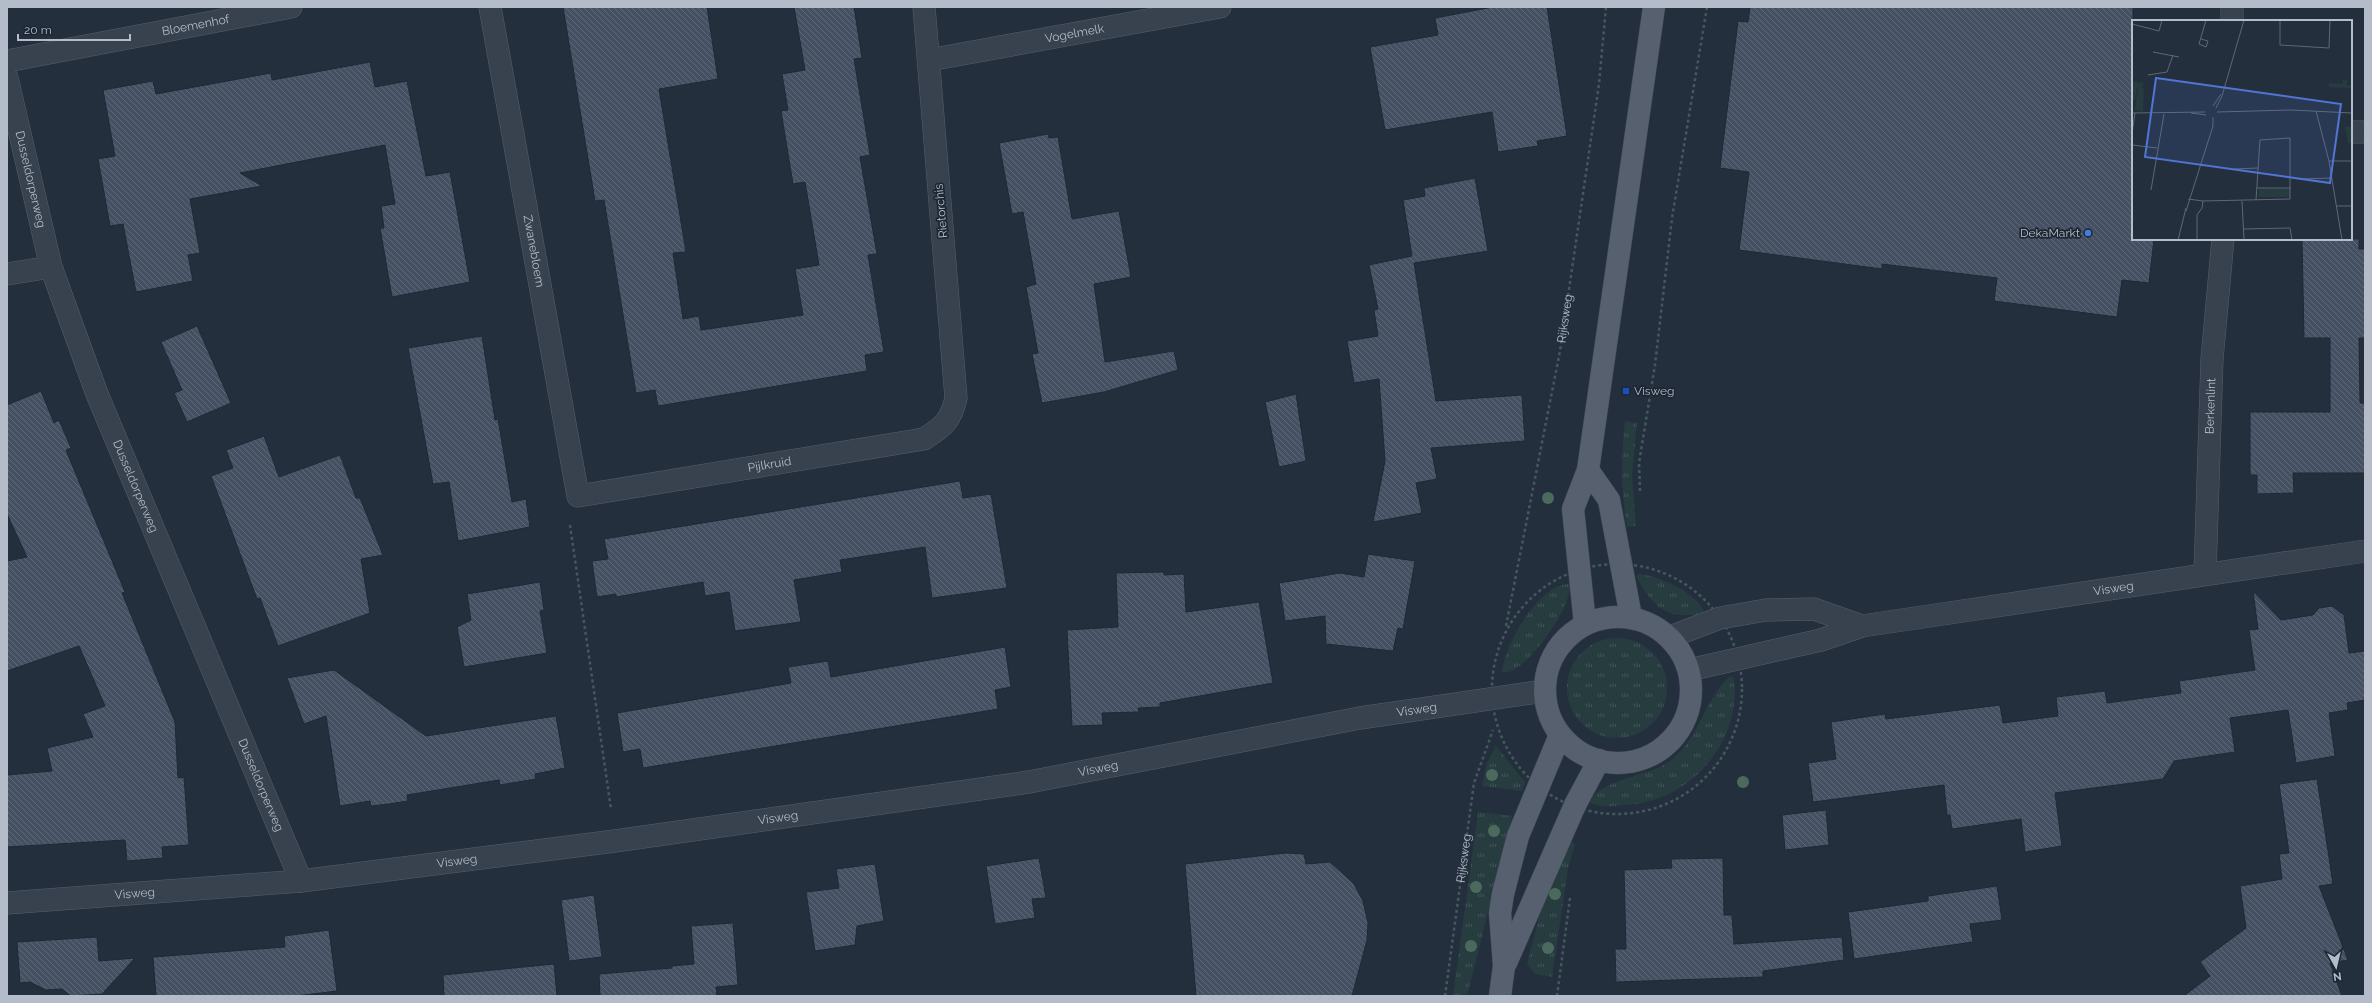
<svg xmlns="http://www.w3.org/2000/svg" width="2372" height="1003" viewBox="0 0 2372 1003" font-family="Raleway,sans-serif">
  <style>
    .grass { fill: url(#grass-tufts) }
    .building { fill: url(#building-back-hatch); stroke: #1f2835 }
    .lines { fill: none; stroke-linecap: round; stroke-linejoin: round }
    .minor-casing { stroke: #565f6c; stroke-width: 23 }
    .primary-casing { stroke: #414a57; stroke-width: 23 }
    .path { stroke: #44595c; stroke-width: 2.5; stroke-dasharray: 3 3; stroke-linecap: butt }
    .minor { stroke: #38414e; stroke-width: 22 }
    .primary { stroke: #56606e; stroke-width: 22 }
    .tree { fill: #4b6a5d }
    .shop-dot { fill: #3f7fe0; stroke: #1d2633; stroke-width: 1.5 }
    .transit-dot { fill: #1a4fb4; stroke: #1d2633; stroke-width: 1.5 }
    .labels { text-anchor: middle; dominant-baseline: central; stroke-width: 3.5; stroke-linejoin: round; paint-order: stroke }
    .street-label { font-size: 12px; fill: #b4bcc9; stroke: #1d2633 }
    .poi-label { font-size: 12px; fill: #b4bcc9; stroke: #1d2633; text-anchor: end }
    .inset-road { fill: none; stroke: #5e6776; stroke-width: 1 }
    .view { fill: #5274d3; fill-opacity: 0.15; stroke: #5274d3; stroke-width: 2 }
    .inset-edge { fill: none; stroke: #b4bcc9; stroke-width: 2 }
  </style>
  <defs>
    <pattern id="grass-tufts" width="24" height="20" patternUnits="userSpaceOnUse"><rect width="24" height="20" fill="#263c3f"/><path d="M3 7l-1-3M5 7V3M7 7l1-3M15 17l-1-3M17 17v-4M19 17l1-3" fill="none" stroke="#435659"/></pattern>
    <pattern id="building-back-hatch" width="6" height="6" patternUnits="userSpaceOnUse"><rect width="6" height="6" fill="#455162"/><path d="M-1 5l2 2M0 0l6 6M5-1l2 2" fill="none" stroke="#5d6877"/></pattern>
  </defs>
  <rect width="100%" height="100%" fill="#242f3e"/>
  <!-- grass -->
  <g class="grass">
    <path d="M1625,421l12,2 -5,52 4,51 -9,1c-6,-36 -6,-70 -2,-106z"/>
    <path d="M1638,574c22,2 55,17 66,37 -4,4 -9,4 -14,4 -28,2 -41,-15 -53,-37z"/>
    <path d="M1569,584c6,20 -46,94 -67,88 2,-27 37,-88 67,-88z"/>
    <circle cx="1617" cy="688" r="50"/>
    <path d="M1730,676l4,2c8,65 -45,125 -110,127 -10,1 -24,3 -33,-2 1,-20 58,-29 73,-38 35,-21 38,-63 66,-89z"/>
    <path d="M1496,746l29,36 -3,9 -40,-5 5,-23z"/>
    <path d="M1478,812l34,4 -45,180h-14z"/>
    <path d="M1570,841l5,3 -7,24 -16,109 -17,-3 -8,-10 12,-47z"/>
  </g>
  <!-- building -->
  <g class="building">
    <path d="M563,7h144l11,72 -59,10 27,163 -13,1 10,66 16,-3 2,14 102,-15 -8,-46 24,-4 -14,-83 -12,2 -12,-73 7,-1 -6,-36 23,-4 -11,-63h60l8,51 -8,1 16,96 -10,2 17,97 -9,1 16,97 -19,3 2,16 -209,35 -3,-16 -19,3 -32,-193 -9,1z"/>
    <path d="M1493,7h54l20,129 -30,5 1,5 -40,6 -6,-40 -107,18 -15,-83 68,-12 -3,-17z"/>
    <path d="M1750,7h383v232h21l-5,44 -27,-3 -5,37 -123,-16 3,-23 -115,-14v5l-143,-19 10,-78 -29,-4 18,-147 10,1z"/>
    <path d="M370,62l5,25 32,-6 19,95 24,-4 20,110 -78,15 -12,-69h4l-3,-22 14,-2 -10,-59 -145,28 22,13 -72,13 10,54 -12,2 5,26 -57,11 -13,-68 -13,2 -12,-67 17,-3 -12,-66 50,-9 3,13 115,-21 1,7z"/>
    <path d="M1048,134l1,4 9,-1 14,82 47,-8 12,66 -37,7 11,78 69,-11 4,19 -74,22 -62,11 -10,-49 6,-1 -12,-66 10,-3 -13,-72 -11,2 -13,-71z"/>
    <path d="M1475,178l13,73 -74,12 22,138 86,-6 3,46 -94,7 6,31 -21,4 6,30 -49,9 12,-61 -6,-82 -25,4 -7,-42 31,-5 -4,-26 4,-1 -9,-44 43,-9 -9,-56 22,-4 -1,-8z"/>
    <path d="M2302,239h57v10h6v89h-6l1,65h5v70h-72l1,20 -37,1v-19h-7v-63h80v-74h-26z"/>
    <path d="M197,326l34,77 -44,19 -13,-29 8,-3 -21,-48z"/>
    <path d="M482,336l13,84 3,-1 14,83 14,-3 4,28 -72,14 -9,-59 -16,2 -25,-136z"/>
    <path d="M41,391l13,32 5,-3 12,28 -5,2 2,5 57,137 -3,1 53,129 3,56 6,-1 5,68 -27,2 1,11 -36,3 -2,-21 -118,7v-72l45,-4 -5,-23 46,-11 -10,-23 22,-8 -26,-60 -72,25v-110l20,-4 -20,-43v-109z"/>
    <path d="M1296,394l10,67 -27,6 -14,-65z"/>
    <path d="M264,436l15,41 61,-22 16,43h4l23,57 -22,4 9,54 -92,33 -18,-48 -3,1 -46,-123 22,-8 -7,-18z"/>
    <path d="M960,481l3,17 28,-4 16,94 -75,10 -7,-51 -85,13 2,12 -48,8 7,42 -66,9 -6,-39 -24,4 -2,-14 -87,15v-3l-19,3 -5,-36 16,-2 -4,-20z"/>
    <path d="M1368,554l47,7 -12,68 -5,-1 -5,23 -67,-7 -1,-28 -40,5 -6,-38 61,-10 24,4z"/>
    <path d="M1164,572v3l20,-1 2,38 73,-10 14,81 -113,20v4l-22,1 1,4 -37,1 1,12 -31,1 -5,-96 51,-3 -2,-54z"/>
    <path d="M540,582l4,28 -4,1 7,42 -83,14 -7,-40 14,-7 -4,-26z"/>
    <path d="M2253,591l28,29 32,-5 6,-7 13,-2 12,9 5,38 16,-2v49l-18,3 1,7 -19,3 6,43 -39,7 -8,-53 -58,8 5,34 -61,9 -11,18 -108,14 7,53 -37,6 -4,-33 -69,10 -2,-14h-3l-3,-30 -131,17 -5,-39 28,-4 -5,-37 54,-8 1,5 114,-14 3,18 55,-7 -2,-19 49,-6 2,12 74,-10 -2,-12 76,-11 -6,-40 9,-1z"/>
    <path d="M1005,647l6,40 -16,3 3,19 -355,59 -3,-19 -17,3 -6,-39 174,-30 -3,-16 40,-6 3,16z"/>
    <path d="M334,670l92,66 130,-20 9,52 -30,6 1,5 -36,6 -1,-5 -92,15 1,6 -19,3 -18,2 -1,-5 -30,5 -14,-90 -22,8 -17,-46z"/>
    <path d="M2317,779l16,105 -14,2 29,74 -18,3 12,33h-158l26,-20 -10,-14 46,-34 -6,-42 42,-7 -3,-25 10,-1 -10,-69z"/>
    <path d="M1826,810l3,35 -44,5 -3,-35z"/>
    <path d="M1286,853l18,1 2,10 24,-2 24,22 9,17 5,22 -1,17 -15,56h-156l-11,-132z"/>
    <path d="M1039,858l7,40 -14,1 3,19 -40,6 -9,-58z"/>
    <path d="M1723,858l1,57h8l2,29 108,-7 2,23 -81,11v6l-147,5 -1,-33h11l-2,-79 48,-2 -1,-9z"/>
    <path d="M875,864l9,57 -27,5 -2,19 -40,6 -9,-59 33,-4 -3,-19z"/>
    <path d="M1997,886l5,34 -32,4 3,18 -119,17 -6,-47 80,-11v-5z"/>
    <path d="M594,895l8,62 -33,4 -8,-61z"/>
    <path d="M733,923l5,62 -22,2 1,9h-117l-1,-22 73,-6v-2l22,-2 -3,-38z"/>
    <path d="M329,930l8,61 -41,5h-140l-3,-39 132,-10 -1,-11z"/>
    <path d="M97,937l2,24 36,-3 -33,36 -31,2 -9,-7 -16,1 -16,-8 -10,1 -3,-41z"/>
    <path d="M554,964l3,32h-113l-1,-21z"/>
  </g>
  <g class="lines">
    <defs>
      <g id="minor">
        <path id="s3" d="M490,7l88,489 346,-57c19,-12 27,-18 32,-41l-32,-391"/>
        <path d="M2232,7v14"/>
        <path id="s4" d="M929,60l291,-53"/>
        <path id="s5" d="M7,61l284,-54"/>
        <path id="s6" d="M7,78l44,189 46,127 204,487"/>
        <path d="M2351,132h14"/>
        <path d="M7,274l44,-7"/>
        <path id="s7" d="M2205,574l7,-215 11,-120"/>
        <path d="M1670,637l50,-19 46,-8 48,-1 48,17"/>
        <path id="s8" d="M1689,670l132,-30 41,-14 503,-75"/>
        <path id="s9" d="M7,903l294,-22 314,-40 414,-59 331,-64 184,-27"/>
      </g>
      <g id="primary">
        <path d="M1588,470l21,30 22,117"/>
        <circle cx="1618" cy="690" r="73"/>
        <path d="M1585,624l-12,-115 15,-39 66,-463"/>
        <path d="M1506,963l69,-158 24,-45"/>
        <path d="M1500,996l4,-30 -4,-53 3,-19 15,-58 42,-101"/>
      </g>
    </defs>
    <!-- minor casing -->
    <use href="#minor" class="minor-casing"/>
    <!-- primary casing -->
    <use href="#primary" class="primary-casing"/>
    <!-- path -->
    <g class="path">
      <path d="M1640,491l-1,-28 16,-98 17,-147 35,-211"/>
      <path d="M570,525l41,284"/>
      <circle cx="1617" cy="689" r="125"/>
      <path id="s1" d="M1506,626l54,-275 39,-267 7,-77"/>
      <path id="s2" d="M1445,996l29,-213 19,-53"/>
      <path d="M1557,996l13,-98"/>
    </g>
    <!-- minor -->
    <use href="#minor" class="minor"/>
    <!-- primary -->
    <use href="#primary" class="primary"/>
  </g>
  <!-- trees -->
  <g class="tree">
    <circle cx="1548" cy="498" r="6"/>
    <circle cx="1492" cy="775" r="6"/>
    <circle cx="1743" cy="782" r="6"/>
    <circle cx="1494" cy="831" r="6"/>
    <circle cx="1476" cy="887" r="6"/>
    <circle cx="1555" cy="894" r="6"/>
    <circle cx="1471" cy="946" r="6"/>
    <circle cx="1548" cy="948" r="6"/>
  </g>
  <!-- markers -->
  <circle class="shop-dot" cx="2088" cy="233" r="4"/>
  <rect class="transit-dot" x="1622" y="387" width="8" height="8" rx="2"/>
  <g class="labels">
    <!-- street labels -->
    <g class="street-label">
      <text stroke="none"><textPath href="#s5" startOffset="192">Bloemenhof</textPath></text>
      <text stroke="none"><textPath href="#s4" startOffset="148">Vogelmelk</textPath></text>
      <text stroke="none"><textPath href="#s6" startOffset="104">Dusseldorperweg</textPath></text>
      <text transform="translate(941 211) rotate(-95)">Rietorchis</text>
      <text stroke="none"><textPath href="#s3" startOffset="248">Zwanebloem</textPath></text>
      <text stroke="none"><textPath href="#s1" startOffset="313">Rijksweg</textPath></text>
      <text stroke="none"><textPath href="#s7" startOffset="168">Berkenlint</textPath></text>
      <text stroke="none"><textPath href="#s3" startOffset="691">Pijlkruid</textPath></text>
      <text stroke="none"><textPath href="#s6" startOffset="429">Dusseldorperweg</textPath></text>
      <text stroke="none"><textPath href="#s8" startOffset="433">Visweg</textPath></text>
      <text stroke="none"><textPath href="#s9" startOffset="1424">Visweg</textPath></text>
      <text stroke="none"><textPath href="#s9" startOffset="1100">Visweg</textPath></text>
      <text stroke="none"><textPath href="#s6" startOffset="753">Dusseldorperweg</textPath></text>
      <text stroke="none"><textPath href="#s9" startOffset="776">Visweg</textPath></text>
      <text stroke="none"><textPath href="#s2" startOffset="139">Rijksweg</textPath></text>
      <text stroke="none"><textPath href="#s9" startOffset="452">Visweg</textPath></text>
      <text stroke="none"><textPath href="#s9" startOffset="128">Visweg</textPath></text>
    </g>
    <!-- poi labels -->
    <g class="poi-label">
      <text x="2080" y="233">DekaMarkt</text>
      <text x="1634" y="391" text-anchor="start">Visweg</text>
    </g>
  </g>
  <!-- overview -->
  <g transform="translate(2132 20)">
    <rect width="220" height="220" fill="#242f3e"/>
    <path d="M0,61l12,2 -2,4h-5l-2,13h-3zM213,107h7v16h-4zM127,169h31v8h-32z" fill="#263c3f"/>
    <path d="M211,60h4v5l5,1v2l-23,-1v-4l14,1zM6,66l6,2 -1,24 -8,-2z" fill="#263c3f"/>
    <path class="inset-road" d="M148,0v25l49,3 1,-28M0,4l27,7 3,-11M69,19l7,2 -2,6 -7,-3 7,-24M21,32l26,5M16,55l19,-3 6,-17M81,86l8,-12M84,88l6,-12 22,-76M184,91l13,50 13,79M85,92l74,-2 61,3M0,93l73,-1M59,93l15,2M0,113l3,-20M0,125l25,3M197,141h23M102,149l24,-1M170,159l28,-1M125,168h34M19,170l13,-76M56,179l15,2 87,-2v-61l-30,2 -4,60M110,181l2,39M204,186h16M54,191l27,-85v-9M111,209l47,-1 2,12M46,220l8,-32M65,220v-25l5,-7 1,-7"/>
    <path class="view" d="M24,58l185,26 -11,79 -185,-26z"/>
    <rect width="220" height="220" class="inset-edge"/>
  </g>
  <!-- border -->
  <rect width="2372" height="1003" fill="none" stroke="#b4bcc9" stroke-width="16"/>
  <!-- north arrow -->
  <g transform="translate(2336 967) rotate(172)" stroke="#1d2633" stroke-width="3" paint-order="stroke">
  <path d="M0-3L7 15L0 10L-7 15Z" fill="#b4bcc9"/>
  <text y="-6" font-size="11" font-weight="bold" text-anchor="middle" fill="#b4bcc9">N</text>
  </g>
  <!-- scale -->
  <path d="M18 34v6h112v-6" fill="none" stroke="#b4bcc9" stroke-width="2"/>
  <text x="24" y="34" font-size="12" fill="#b4bcc9" stroke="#1d2633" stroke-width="3" paint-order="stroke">20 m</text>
</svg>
